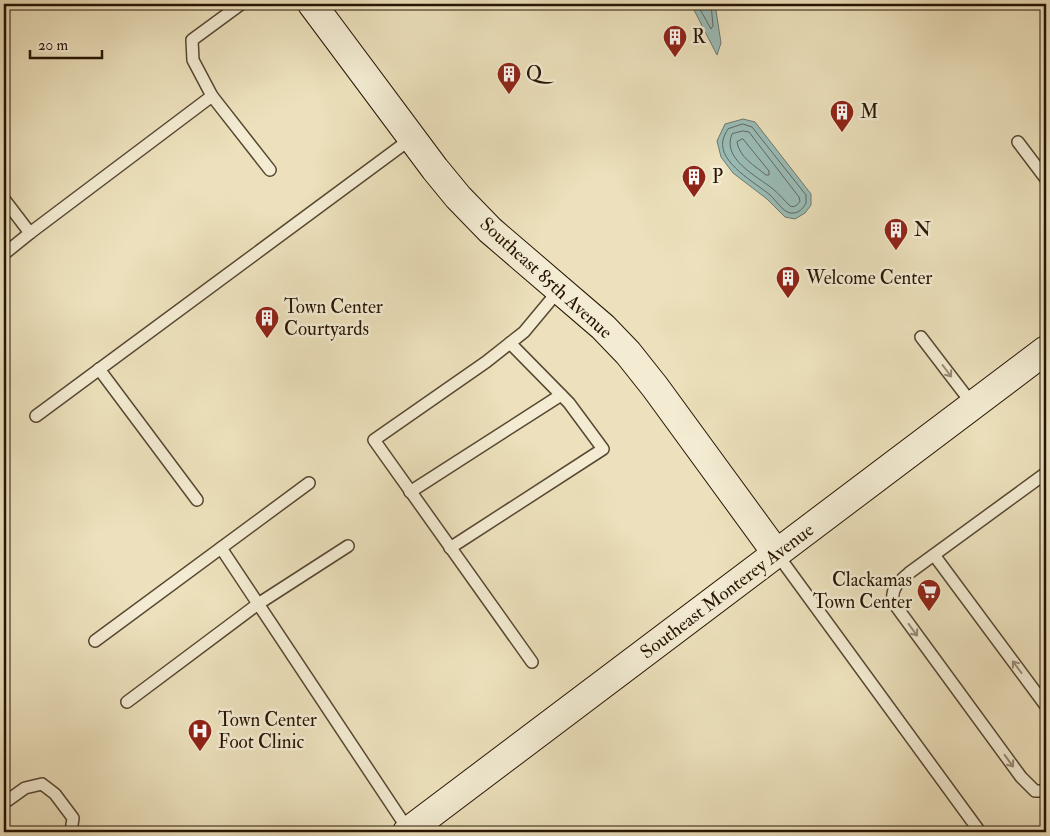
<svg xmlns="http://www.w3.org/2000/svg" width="1050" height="836" viewBox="0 0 1050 836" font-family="'IM FELL Double Pica',serif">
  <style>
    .water { fill: #9abcb7; stroke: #6c796f }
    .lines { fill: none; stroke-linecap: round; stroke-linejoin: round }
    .shore { stroke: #60685e; stroke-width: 1 }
    .lane-casing { stroke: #584732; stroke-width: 14 }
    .secondary-casing { stroke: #271404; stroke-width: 30 }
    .lane { stroke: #f3ecd3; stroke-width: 11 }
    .secondary { stroke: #f3ecd3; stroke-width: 28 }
    .oneway { stroke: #978b76 }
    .labels { text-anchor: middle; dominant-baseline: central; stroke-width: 5; stroke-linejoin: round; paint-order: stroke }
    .poi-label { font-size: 19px; fill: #271404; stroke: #f3ecd3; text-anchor: start }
    .street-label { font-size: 19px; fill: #271404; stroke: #f3ecd3 }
  </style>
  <rect width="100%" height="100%" fill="#ece1bc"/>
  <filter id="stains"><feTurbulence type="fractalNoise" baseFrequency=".004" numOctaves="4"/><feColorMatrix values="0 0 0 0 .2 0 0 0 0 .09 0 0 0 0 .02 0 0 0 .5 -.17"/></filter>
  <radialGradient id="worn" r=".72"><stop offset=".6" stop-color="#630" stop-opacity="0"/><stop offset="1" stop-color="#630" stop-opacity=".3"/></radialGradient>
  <!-- water -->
  <g class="water">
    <path d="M691,4h24l6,39 -4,12z"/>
    <path d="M743,119l12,3 56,72v11l-6,8 -10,6 -10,-2 -18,-18 -34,-26 -12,-16 -4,-16 8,-17z"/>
  </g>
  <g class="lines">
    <!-- shore -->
    <g class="shore">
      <path d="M697,4l14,25 2,-3 -2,-22"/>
      <path d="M743,124l9,3 54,68v8c-3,6 -8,11 -16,10 -8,-2 -14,-13 -20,-18 -14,-12 -52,-32 -47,-55 1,-4 3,-8 5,-11z"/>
      <path d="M743,131l6,1 50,65 1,4c-2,4 -6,7 -10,5 -6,-6 -11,-12 -17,-17 -16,-13 -52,-30 -41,-55z"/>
      <path d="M743,139l26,32v4h-3c-11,-9 -27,-18 -29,-33z"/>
    </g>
    <defs>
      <g id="lane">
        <path d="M212,96l-19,-36 -1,-20 49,-36"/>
        <path d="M1018,142l28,37"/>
        <path d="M4,199l26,34 182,-137 58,74"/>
        <path d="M4,254l26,-21"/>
        <path d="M921,337l52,68"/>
        <path d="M99,369l98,131"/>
        <path d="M36,416l376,-278"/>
        <path d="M1046,473l-137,100c-10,9 -18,14 -16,29l128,175 14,14h11"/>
        <path d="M410,492l151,-97"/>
        <path d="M221,548l188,283"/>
        <path d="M450,548l153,-99 -34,-46 -59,-60"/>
        <path d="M777,554l203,278"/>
        <path d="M934,555l112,151"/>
        <path d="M95,641l214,-158"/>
        <path d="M532,662l-158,-222 112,-78 38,-30 35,-42"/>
        <path d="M127,702l131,-98 90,-58"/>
        <path d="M4,803l21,-15 17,-4 13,10 18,24 -2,14"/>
      </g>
      <g id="secondary">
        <path d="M312,4l123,165 23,28 32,33 113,97 25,26 27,34 122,167"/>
        <path d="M407,832l639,-482"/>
      </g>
    </defs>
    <!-- lane casing -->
    <use href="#lane" class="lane-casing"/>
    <!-- secondary casing -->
    <use href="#secondary" class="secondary-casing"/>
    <!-- lane -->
    <use href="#lane" class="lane"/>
    <!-- secondary -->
    <use href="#secondary" class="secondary"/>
  </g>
  <!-- one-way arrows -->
  <defs><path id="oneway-shaft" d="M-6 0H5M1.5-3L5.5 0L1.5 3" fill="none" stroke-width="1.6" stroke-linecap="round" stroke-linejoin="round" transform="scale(1.25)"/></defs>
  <g class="oneway">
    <use href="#oneway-shaft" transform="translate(947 371) rotate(53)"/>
    <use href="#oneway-shaft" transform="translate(913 630) rotate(54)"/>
    <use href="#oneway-shaft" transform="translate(1017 667) rotate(-127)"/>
    <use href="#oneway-shaft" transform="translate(1009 761) rotate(54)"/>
  </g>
  <!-- icons -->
  <defs>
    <symbol id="building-pin" viewBox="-11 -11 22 30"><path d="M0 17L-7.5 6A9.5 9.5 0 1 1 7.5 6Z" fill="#8f2418" stroke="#f3ecd3"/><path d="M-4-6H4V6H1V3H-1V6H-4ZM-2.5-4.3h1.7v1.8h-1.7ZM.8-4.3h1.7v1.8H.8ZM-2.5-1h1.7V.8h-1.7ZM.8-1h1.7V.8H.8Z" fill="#fff"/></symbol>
    <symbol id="supermarket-pin" viewBox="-11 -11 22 30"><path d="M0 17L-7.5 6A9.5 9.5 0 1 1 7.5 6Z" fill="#8f2418" stroke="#f3ecd3"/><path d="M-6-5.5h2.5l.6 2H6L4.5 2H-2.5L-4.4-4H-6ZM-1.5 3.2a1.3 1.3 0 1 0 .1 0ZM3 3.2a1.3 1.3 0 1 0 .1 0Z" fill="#fff"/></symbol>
    <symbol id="hospital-pin" viewBox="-11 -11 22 30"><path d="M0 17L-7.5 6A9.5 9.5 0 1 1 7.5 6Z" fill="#8f2418" stroke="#f3ecd3"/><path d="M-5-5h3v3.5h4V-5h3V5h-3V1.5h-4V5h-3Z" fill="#fff"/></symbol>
  </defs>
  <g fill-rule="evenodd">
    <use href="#building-pin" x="661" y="23" width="28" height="38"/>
    <use href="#building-pin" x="495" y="60" width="28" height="38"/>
    <use href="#building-pin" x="828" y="98" width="28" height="38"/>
    <use href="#building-pin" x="680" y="163" width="28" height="38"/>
    <use href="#building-pin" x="882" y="216" width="28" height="38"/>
    <use href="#building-pin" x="774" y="264" width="28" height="38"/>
    <use href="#building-pin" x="253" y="304" width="28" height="38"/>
    <use href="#supermarket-pin" x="915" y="577" width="28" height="38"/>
    <use href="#hospital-pin" x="186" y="717" width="28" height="38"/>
  </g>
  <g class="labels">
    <!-- poi labels -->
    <g class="poi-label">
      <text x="692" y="37">R</text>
      <text x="526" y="74">Q</text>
      <text x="860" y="112">M</text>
      <text x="712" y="177">P</text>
      <text x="914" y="230">N</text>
      <text x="806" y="278">Welcome Center</text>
      <text x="284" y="307">Town Center<tspan x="284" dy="22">Courtyards</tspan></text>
      <text x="912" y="580" text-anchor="end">Clackamas<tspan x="912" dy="22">Town Center</tspan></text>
      <text x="218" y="720">Town Center<tspan x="218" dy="22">Foot Clinic</tspan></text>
    </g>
    <!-- street labels -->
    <g class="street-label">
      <text transform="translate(546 278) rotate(42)">Southeast 85th Avenue</text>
      <text transform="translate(727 591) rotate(-37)">Southeast Monterey Avenue</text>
    </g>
  </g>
  <!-- margin -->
  <rect width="1050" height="836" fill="none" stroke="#ece1bc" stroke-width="20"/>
  <rect x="5" y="5" width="1040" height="826" fill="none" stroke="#271404" stroke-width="2.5"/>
  <rect x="10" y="10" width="1030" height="816" fill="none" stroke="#271404"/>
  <!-- scale -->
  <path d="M30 50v8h72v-8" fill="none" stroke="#271404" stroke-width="2.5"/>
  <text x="38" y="50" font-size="15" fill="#271404" stroke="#f3ecd3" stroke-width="4" paint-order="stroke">20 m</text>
  <rect width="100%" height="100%" filter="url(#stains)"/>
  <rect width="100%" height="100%" fill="url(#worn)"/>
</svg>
